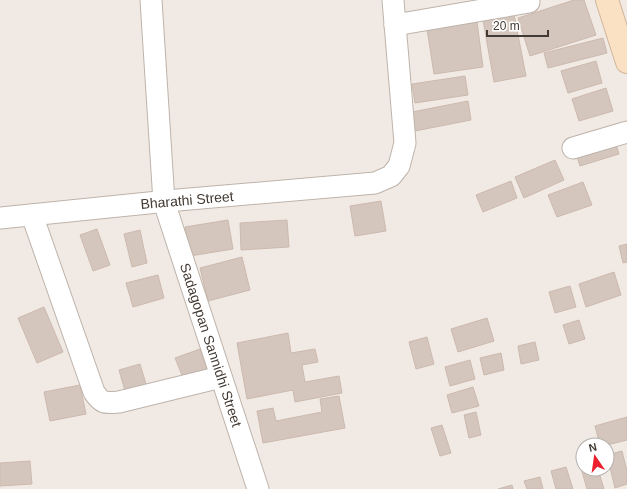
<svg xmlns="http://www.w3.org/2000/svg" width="627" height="489" viewBox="0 0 627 489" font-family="Helvetica,sans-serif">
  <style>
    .building { fill: #d5c6bd; stroke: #ccb9ae }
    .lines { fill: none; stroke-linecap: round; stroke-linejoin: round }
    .street-casing { stroke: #beb3aa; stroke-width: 23 }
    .secondary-casing { stroke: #d1b598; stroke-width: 24 }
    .street { stroke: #fff; stroke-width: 21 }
    .secondary { stroke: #fbe1c4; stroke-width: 22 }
    .labels { text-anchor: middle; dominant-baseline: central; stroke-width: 3; stroke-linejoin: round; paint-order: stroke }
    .street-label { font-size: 14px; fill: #423a34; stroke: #fff }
  </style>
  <rect width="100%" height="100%" fill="#f1eae4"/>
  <!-- building -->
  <g class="building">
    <path d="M574,0h10l12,35 -66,21 -12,-38z"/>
    <path d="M514,14l12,62 -32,6 -11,-62z"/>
    <path d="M477,22l6,45 -49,7 -7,-45z"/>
    <path d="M603,38l4,15 -59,15 -4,-15z"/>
    <path d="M596,61l6,22 -34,10 -7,-22z"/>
    <path d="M465,76l3,19 -53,8 -3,-19z"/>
    <path d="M606,88l7,23 -34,10 -7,-22z"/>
    <path d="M468,101l3,19 -56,11 -3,-19z"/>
    <path d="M615,142l4,12 -39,12 -4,-12z"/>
    <path d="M555,160l9,20 -40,18 -9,-21z"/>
    <path d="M511,181l6,17 -34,14 -7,-17z"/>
    <path d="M583,182l9,23 -35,12 -9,-22z"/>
    <path d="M381,201l5,30 -31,5 -5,-30z"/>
    <path d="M228,220l5,29 -43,7 -5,-29z"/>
    <path d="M287,220l2,27 -48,3 -1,-27z"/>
    <path d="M97,229l13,36 -17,6 -13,-36z"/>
    <path d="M140,230l7,33 -15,4 -8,-33z"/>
    <path d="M627,244v18l-4,1 -4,-17z"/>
    <path d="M242,257l8,33 -42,11 -8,-33z"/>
    <path d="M614,272l7,23 -35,12 -7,-23z"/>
    <path d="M158,275l6,23 -31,9 -7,-24z"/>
    <path d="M570,286l6,21 -21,6 -6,-21z"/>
    <path d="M44,307l19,45 -26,11 -19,-45z"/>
    <path d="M487,318l7,23 -36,11 -7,-23z"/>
    <path d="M579,320l6,19 -16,5 -6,-19z"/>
    <path d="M288,333l3,20 24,-4 3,13 -16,3 3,17 34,-6 3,17 -47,9 -2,-12 -46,9 -10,-56z"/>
    <path d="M427,337l7,27 -18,5 -7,-27z"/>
    <path d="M535,342l4,18 -18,4 -3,-18z"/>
    <path d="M200,349l8,22 -24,9 -9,-22z"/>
    <path d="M501,353l3,17 -20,5 -4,-17z"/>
    <path d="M470,360l5,19 -25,7 -5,-19z"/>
    <path d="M140,364l6,20 -21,7 -6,-21z"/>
    <path d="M80,385l6,29 -36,7 -6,-29z"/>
    <path d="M473,387l6,19 -27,7 -5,-18z"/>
    <path d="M339,396l6,32 -82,15 -6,-32 16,-3 3,13 46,-9 -2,-13z"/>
    <path d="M476,412l5,23 -12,3 -5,-23z"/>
    <path d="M627,417v23l-20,5h-7l-5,-19z"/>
    <path d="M442,425l9,28 -11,3 -9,-28z"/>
    <path d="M622,451l5,20v13l-12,4 -8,-33z"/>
    <path d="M583,460v9h15l6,20h-17l-8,-28z"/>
    <path d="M30,461l2,23 -32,2v-23z"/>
    <path d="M566,467l7,22h-17l-5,-18z"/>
    <path d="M540,477l3,12h-16l-3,-8z"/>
    <path d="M512,485l1,4h-15z"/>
  </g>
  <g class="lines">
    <defs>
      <g id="street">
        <path d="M151,0l13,202 94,287"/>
        <path d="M395,25l134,-23"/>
        <path d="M573,148l54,-16"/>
        <path d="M32,215l62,177c8,12 11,11 25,10l102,-25"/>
        <path d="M0,218l178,-18 197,-17 16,-7 8,-10 6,-23 -12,-143"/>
      </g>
      <path id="secondary" d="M607,0l20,62"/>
    </defs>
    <!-- street casing -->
    <use href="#street" class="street-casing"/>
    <!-- secondary casing -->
    <use href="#secondary" class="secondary-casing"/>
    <!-- street -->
    <use href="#street" class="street"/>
    <!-- secondary -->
    <use href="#secondary" class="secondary"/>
  </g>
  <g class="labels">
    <!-- street labels -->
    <g class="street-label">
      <text transform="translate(187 200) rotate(-5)">Bharathi Street</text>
      <text transform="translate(211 345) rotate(72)">Sadagopan Sannidhi Street</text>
    </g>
  </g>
  <!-- north arrow -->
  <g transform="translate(595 457) rotate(347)"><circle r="19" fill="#ffffff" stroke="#b3b0ae"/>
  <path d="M0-3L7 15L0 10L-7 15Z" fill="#ed1f2e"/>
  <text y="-6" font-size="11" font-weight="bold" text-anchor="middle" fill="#423a34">N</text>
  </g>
  <!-- scale -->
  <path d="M487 30v6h61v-6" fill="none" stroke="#423a34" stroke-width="2"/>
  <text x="493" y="30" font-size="12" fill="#423a34" stroke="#ffffff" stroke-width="3" paint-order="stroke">20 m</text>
</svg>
